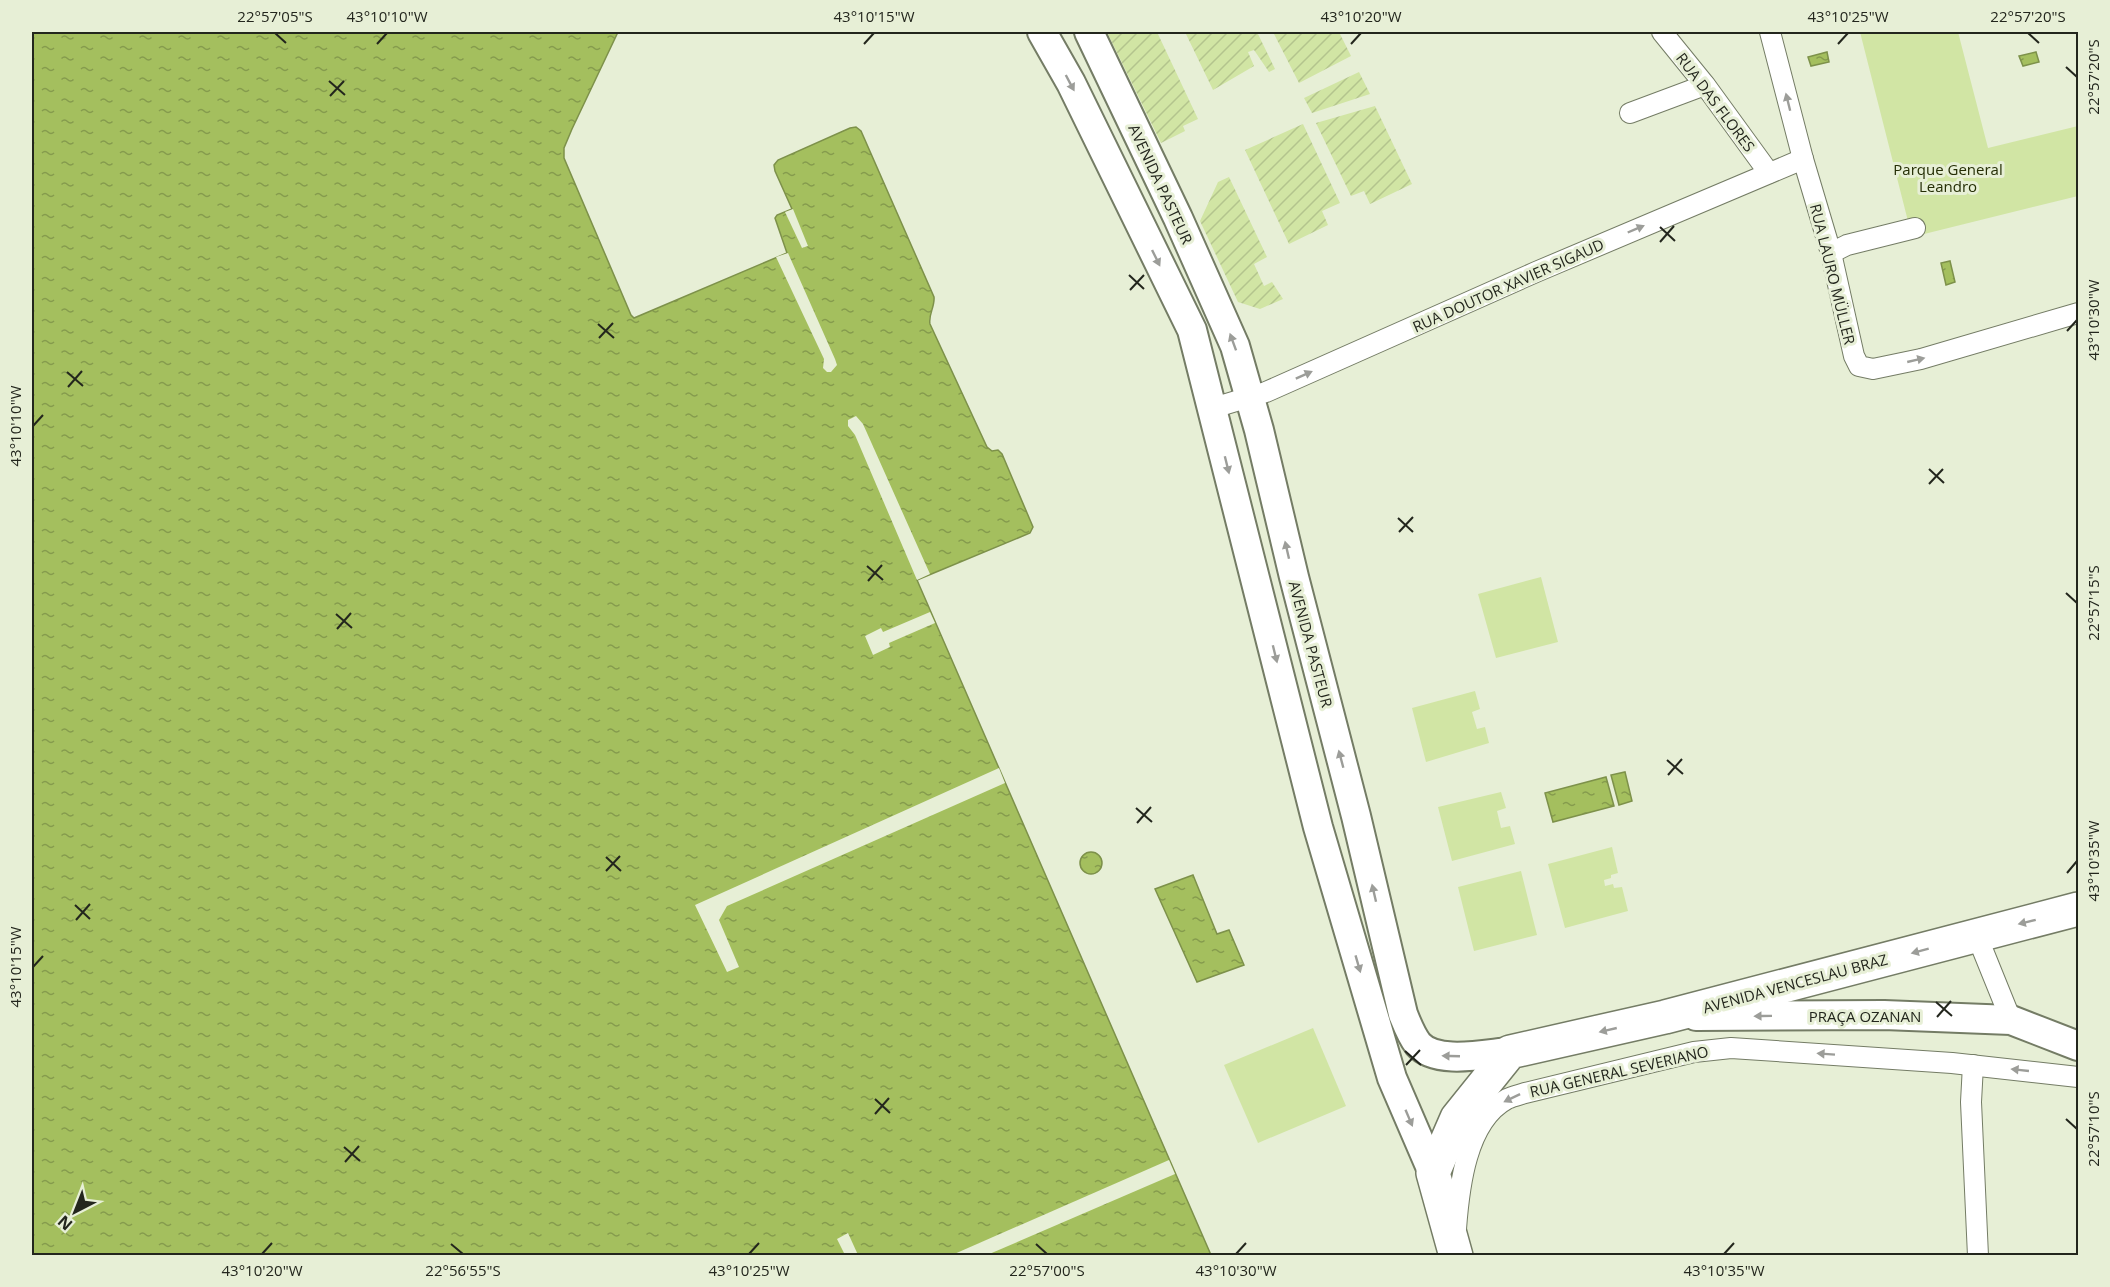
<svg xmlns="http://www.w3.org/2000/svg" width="2110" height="1287" viewBox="0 0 2110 1287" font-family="'Open Sans',sans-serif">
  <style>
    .green { fill: #d1e5a4 }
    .garden { fill: url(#garden-furrows) }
    .water { fill: url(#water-ripples); stroke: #7d914a; stroke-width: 1.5 }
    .pier { fill: #e7efd6 }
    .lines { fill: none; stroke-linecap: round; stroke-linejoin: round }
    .street-casing { stroke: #747c65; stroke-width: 22 }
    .secondary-casing { stroke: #747c65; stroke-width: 32 }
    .highway-casing { stroke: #747c65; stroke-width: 36 }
    .street { stroke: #fff; stroke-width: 20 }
    .secondary { stroke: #fff; stroke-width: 28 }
    .highway { stroke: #fff; stroke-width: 33 }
    .oneway { fill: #9c9d99 }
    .ticks { fill: none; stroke: #23261d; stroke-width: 2 }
    .labels { text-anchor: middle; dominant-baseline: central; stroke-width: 6; stroke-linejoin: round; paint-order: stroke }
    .street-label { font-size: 15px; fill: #23261d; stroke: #e7efd6 }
    .park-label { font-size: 15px; fill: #252e05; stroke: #e7efd6 }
    .neatline { fill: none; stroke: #23261d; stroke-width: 2 }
    .ticks-label { font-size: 15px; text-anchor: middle; fill: #23261d }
  </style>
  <defs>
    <pattern id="garden-furrows" width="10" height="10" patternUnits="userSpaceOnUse" patternTransform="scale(1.5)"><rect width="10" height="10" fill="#d1e5a4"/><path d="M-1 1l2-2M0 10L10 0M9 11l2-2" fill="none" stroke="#b3c48d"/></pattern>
    <pattern id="water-ripples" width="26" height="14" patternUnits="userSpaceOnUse" patternTransform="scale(1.5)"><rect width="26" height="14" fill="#a4bf5e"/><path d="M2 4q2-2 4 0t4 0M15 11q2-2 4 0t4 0" fill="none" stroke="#859b4d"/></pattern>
  </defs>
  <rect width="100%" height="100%" fill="#e7efd6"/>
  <!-- green -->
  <g class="green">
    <path d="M1860,32h98l30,116 90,-22v70l-166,41z"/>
    <path d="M1541,577l17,65 -62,16 -18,-64z"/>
    <path d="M1475,691l5,18 -8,3 5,17 8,-2 4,16 -63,19 -14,-54z"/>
    <path d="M1501,792l5,16 -9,3 4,17 9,-2 5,18 -63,17 -14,-54z"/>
    <path d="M1612,847l6,26 -7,2v3l-7,2 1,6 8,-2 1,4 8,-1 6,24 -63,17 -17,-64z"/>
    <path d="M1521,871l16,64 -63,16 -16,-64z"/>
    <path d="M1313,1028l33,78 -88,37 -34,-78z"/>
  </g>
  <!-- garden -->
  <g class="garden">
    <path d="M1107,32h50l41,87 -15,7 2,5 -24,12z"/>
    <path d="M1185,32h72l18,37 -6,3 -15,-22 -6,2 6,14 -41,24z"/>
    <path d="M1273,32h66l12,24 -52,27z"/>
    <path d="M1359,72l11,22 -58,19 -8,-15z"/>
    <path d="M1375,106l37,78 -42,20 -6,-13 -13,5 -35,-73z"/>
    <path d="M1303,124l37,79 -18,8 6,14 -39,19 -44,-94z"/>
    <path d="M1229,177l38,80 -13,7 10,22 8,-4 11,17 -23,10 -22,-7 -38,-81 18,-39z"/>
  </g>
  <!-- water -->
  <g class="water">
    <path d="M32,32h586l-46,97 -8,19v10l67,157 3,3 153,-65 -12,-35 2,-3 15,-6 -17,-38 -1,-6 4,-5 72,-32 6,-1 5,4 73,166c1,10 -6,18 -4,27l57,123 5,4 6,-1 4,4 31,73 -3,6 -113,47 294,675h-1179z"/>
    <path d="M1827,52l2,10 -18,4 -3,-9z"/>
    <path d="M2036,52l3,10 -16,4 -4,-10z"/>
    <path d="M1950,261l5,21 -9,3 -5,-22z"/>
    <path d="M1625,772l7,29 -13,4 -8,-30z"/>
    <path d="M1606,777l8,29 -61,16 -8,-29z"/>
    <circle cx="1091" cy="863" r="11"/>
    <path d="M1193,875l24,59 12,-4 15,35 -47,17 -42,-93z"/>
  </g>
  <!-- pier -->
  <g class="pier">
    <path d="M793,209l15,37 -6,2 -17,-36z"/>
    <path d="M788,253l47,106 2,6 -6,7h-4l-4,-4 1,-9 -48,-102z"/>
    <path d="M856,416l7,8 67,150 -13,6 -62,-145 -7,-9v-6z"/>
    <path d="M930,612l5,11 -46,20 1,4 -17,8 -8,-19 16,-8 2,4z"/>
    <path d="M999,768l6,15 -278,123 -8,14 20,47 -12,5 -32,-67z"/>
    <path d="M1169,1160l6,14 -188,81h-35z"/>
    <path d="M848,1233l10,22h-13l-8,-16z"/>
  </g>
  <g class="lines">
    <defs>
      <g id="street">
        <path d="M1662,32l43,53 64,88"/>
        <path d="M1770,32l33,127 28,94 23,103 5,10 14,3 48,-10 157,-46"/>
        <path d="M1630,113l75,-28"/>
        <path d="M1831,253l16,-8 68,-17"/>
        <path d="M1213,408l53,-16 270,-120 267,-113"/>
        <path d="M1977,936l34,84"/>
        <path d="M1973,1065l-2,37 7,154"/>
        <path d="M1456,1229c3,-41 10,-108 51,-130 6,-3 12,-4 18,-6l169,-41 37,-4 221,15 126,14"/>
      </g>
      <g id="secondary">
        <path d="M1042,32l29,51 121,247 126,497 74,251 41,95"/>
        <path d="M1089,32l89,186 57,128 24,84 35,147 62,239 47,198c4,10 8,21 15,30 18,21 67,10 92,8"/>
        <path d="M1696,1016l188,-1 127,5 67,26"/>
      </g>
      <path id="highway" d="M1456,1256l-23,-83 24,-55 53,-66 155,-35 413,-108"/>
    </defs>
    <!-- street casing -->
    <use href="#street" class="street-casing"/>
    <!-- secondary casing -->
    <use href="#secondary" class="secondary-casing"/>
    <!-- highway casing -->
    <use href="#highway" class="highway-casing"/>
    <!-- street -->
    <use href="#street" class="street"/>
    <!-- secondary -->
    <use href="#secondary" class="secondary"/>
    <!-- highway -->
    <use href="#highway" class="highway"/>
  </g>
  <!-- one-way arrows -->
  <defs><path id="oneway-solid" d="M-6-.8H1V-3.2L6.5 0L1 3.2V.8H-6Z" transform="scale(1.5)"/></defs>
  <g class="oneway">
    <use href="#oneway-solid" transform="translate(1070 83) rotate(62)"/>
    <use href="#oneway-solid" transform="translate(1788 102) rotate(-104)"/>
    <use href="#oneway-solid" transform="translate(1636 229) rotate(-23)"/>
    <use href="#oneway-solid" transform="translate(1156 258) rotate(64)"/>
    <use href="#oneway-solid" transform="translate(1233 342) rotate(-110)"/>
    <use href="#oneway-solid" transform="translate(1916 360) rotate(-13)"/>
    <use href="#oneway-solid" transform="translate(1304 375) rotate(-24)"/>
    <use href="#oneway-solid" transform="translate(1227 465) rotate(76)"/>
    <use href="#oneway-solid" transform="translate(1287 550) rotate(-103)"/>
    <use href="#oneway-solid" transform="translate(1275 654) rotate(76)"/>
    <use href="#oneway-solid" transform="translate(1341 759) rotate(-105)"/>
    <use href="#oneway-solid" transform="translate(1374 893) rotate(-103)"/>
    <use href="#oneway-solid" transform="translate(2027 922) rotate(166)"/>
    <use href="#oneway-solid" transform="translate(1920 951) rotate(165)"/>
    <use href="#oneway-solid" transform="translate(1358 964) rotate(74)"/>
    <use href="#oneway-solid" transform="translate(1763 1016) rotate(179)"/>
    <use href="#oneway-solid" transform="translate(1608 1030) rotate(167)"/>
    <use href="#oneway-solid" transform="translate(1826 1054) rotate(-176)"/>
    <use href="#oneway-solid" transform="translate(1451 1056) rotate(-178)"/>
    <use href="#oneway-solid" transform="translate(2020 1070) rotate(-174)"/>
    <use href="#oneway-solid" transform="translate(1512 1098) rotate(154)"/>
    <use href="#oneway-solid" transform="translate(1409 1118) rotate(67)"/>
  </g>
  <!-- ticks -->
  <path class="ticks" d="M275,33l11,10M2028,33l11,10M377,44l10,-11M864,44l10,-11M1351,44l10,-11M1838,44l10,-11M2066,67l11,10M329,81l16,14M330,96l14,-15M1660,227l15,14M1660,242l14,-16M1129,275l15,14M1130,290l14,-15M598,324l16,14M2067,331l10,-11M599,338l14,-15M67,372l16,14M68,387l14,-16M33,426l10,-11M1929,469l15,14M1929,484l14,-15M1398,518l15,14M1399,532l14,-15M867,566l16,14M868,581l14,-16M2066,593l11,10M336,614l16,14M337,629l14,-16M1667,760l16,14M1668,775l14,-16M1136,808l16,14M1137,823l14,-16M606,857l15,14M606,871l14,-15M2067,873l10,-12M75,905l15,14M76,920l14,-16M33,967l10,-11M1936,1002l16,14M1937,1017l14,-16M1405,1051l16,14M1406,1065l14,-15M875,1099l15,14M875,1114l14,-16M2066,1119l11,10M344,1147l16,14M345,1162l14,-16M451,1244l12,10M1036,1244l11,10M262,1254l10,-11M749,1254l10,-11M1236,1254l10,-11M1724,1254l10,-11"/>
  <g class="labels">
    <!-- street labels -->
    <g class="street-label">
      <text transform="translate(1716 102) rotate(53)">RUA DAS FLORES</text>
      <text transform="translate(1161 184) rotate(65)">AVENIDA PASTEUR</text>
      <text transform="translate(1833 274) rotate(76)">RUA LAURO MÜLLER</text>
      <text transform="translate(1508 285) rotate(-24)">RUA DOUTOR XAVIER SIGAUD</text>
      <text transform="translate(1311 644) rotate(75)">AVENIDA PASTEUR</text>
      <text transform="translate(1795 983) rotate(-15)">AVENIDA VENCESLAU BRAZ</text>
      <text x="1865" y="1016">PRAÇA OZANAN</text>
      <text transform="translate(1619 1071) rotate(-13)">RUA GENERAL SEVERIANO</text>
    </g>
    <!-- park labels -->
    <g class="park-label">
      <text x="1948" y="169">Parque General<tspan x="1948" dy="17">Leandro</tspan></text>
    </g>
  </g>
  <!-- border -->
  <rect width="2110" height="1287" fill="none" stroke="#e7efd6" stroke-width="66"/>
  <!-- north arrow -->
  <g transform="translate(75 1212) rotate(222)" stroke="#e7efd6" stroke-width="4.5" paint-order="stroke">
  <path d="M0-4.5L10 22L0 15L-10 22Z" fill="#23261d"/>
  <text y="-9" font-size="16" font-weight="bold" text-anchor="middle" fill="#23261d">N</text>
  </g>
  <rect x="33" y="33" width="2044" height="1221" class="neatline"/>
  <g class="ticks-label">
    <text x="275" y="22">22°57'05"S</text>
    <text x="387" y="22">43°10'10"W</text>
    <text x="874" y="22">43°10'15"W</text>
    <text x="1361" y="22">43°10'20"W</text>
    <text x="1848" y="22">43°10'25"W</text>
    <text x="2028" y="22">22°57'20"S</text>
    <text transform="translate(2094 77) rotate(-90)" y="5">22°57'20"S</text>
    <text transform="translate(2094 320) rotate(-90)" y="5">43°10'30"W</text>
    <text transform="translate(16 426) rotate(-90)" y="5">43°10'10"W</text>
    <text transform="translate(2094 603) rotate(-90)" y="5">22°57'15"S</text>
    <text transform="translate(2094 861) rotate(-90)" y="5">43°10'35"W</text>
    <text transform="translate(16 967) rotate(-90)" y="5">43°10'15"W</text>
    <text transform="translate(2094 1129) rotate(-90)" y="5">22°57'10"S</text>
    <text x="262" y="1276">43°10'20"W</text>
    <text x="463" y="1276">22°56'55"S</text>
    <text x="749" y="1276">43°10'25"W</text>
    <text x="1047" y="1276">22°57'00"S</text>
    <text x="1236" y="1276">43°10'30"W</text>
    <text x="1724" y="1276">43°10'35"W</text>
  </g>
</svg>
